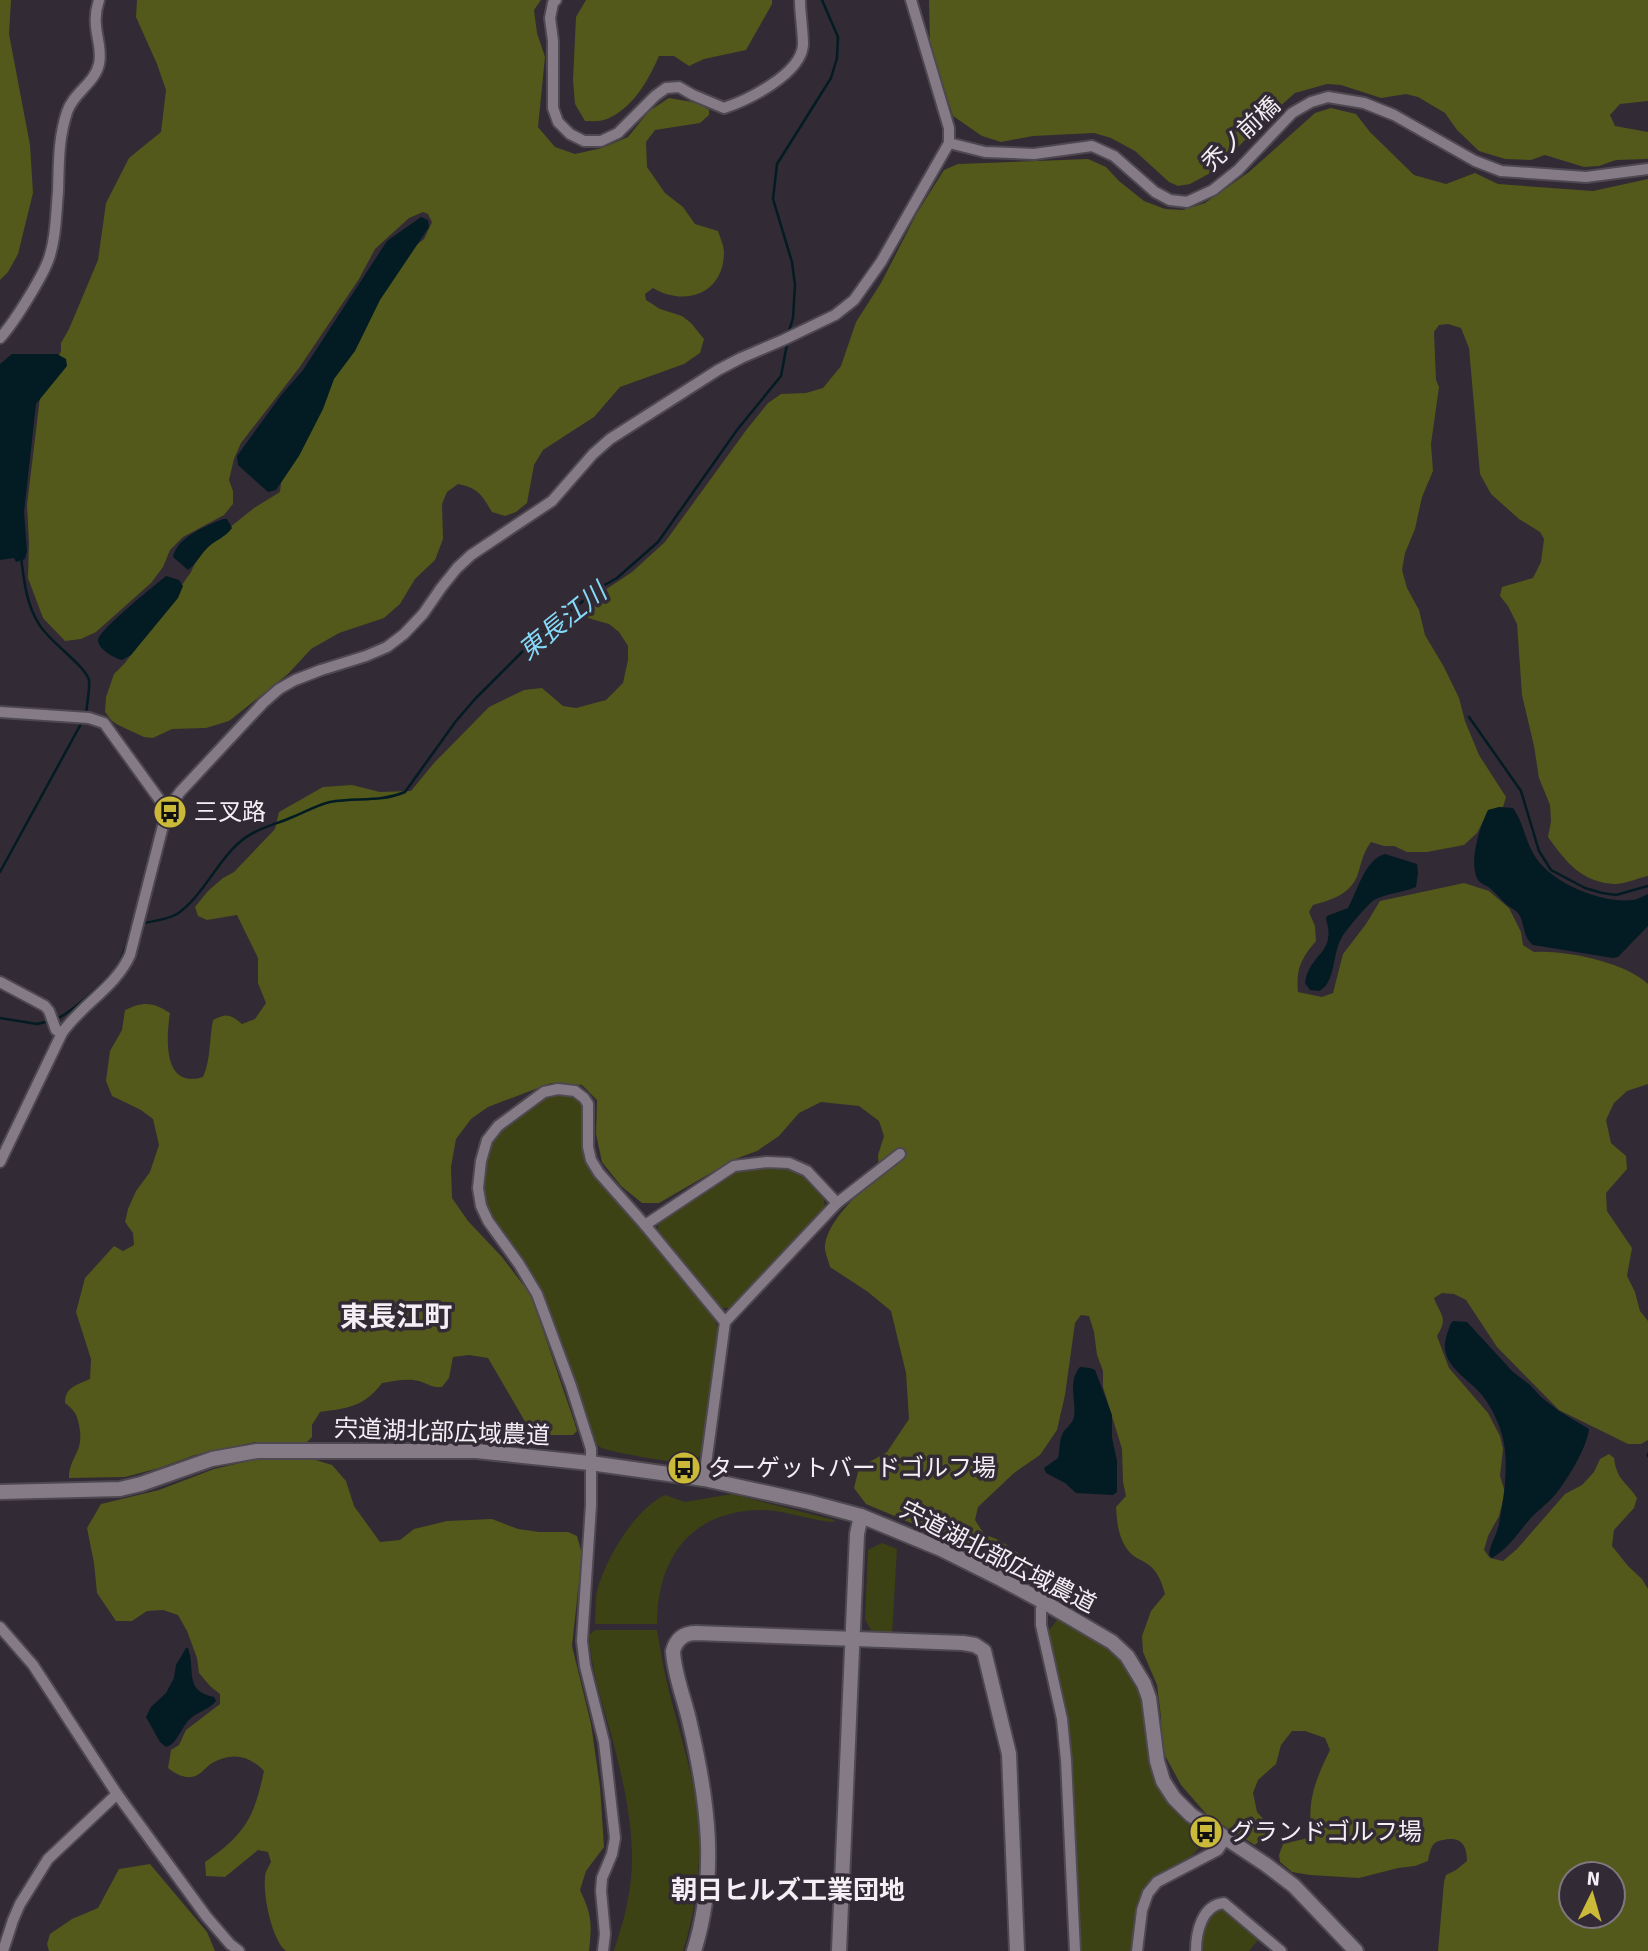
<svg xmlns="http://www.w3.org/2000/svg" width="1648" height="1951" viewBox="0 0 1648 1951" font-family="Signika,'Noto Sans JP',sans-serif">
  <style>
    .green { fill: #3d4214 }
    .forest { fill: #52591a; fill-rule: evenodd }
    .water { fill: #031b23 }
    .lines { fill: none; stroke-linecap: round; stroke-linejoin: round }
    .stream { stroke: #031b23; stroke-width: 2.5 }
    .street-casing { stroke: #4e4850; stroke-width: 14 }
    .secondary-casing { stroke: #4e4850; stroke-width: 18 }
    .street { stroke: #847b86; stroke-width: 10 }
    .secondary { stroke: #847b86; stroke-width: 14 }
    .labels { text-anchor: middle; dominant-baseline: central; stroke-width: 7; stroke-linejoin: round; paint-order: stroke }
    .street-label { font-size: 24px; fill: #f4eef5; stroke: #322a34 }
    .poi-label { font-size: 24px; fill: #f4eef5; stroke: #322a34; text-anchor: start }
    .water-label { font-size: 26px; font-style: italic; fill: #86daf9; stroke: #322a34 }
    .neighbourhood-label { font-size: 26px; font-weight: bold; fill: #f4eef5; stroke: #322a34 }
    .quarter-label { font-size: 28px; font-weight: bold; fill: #f4eef5; stroke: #322a34 }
  </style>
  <rect width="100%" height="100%" fill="#322a34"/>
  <!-- green -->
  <g class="green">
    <path d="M553,1092l19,1 9,8 3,9 1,34 42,68 87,106 5,14 -14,113 -6,12c-5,1 -11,4 -16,5 -10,1 -76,-10 -83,-15 -8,-5 -9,-17 -12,-25 -26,-59 -51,-118 -78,-176 -7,-15 -19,-26 -24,-41 -4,-13 -3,-40 1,-54 7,-29 43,-43 66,-59z"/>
    <path d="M762,1166c35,2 40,2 62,32l1,14 -92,96h-13l-62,-75v-7l3,-6 72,-50z"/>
    <path d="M732,1494l102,26v2c-23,-1 -46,-11 -69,-12 -72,-1 -108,46 -108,114h-62c1,-11 0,-23 2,-33 9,-33 37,-81 68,-96l20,7z"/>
    <path d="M882,1543l15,6 -5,86 -19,-1 -8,-15 3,-69z"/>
    <path d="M1057,1620h8l42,26 13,11 20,33 7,39 1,20 4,20 9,22 11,16 25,21 5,15c-8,14 -16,16 -30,24 -39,20 -36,45 -40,84h-51l-3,-53 -31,-265z"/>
    <path d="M595,1630h62c3,16 5,32 9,48 9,42 24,82 30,125 7,49 2,101 -13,148h-69c5,-17 11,-34 14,-52 11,-55 -3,-112 -17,-165 -9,-32 -20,-65 -22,-99z"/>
    <path d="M1220,1907h2l37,32 -10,12h-45l-4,-3c3,-20 4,-27 20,-41z"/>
  </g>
  <!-- forest -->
  <g class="forest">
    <path d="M0,0h11l-2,34 21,111 3,48 -15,61 -10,18 -8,8z"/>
    <path d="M137,0h404l-7,10 3,23 8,24 -7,70 17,20 20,7 27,-6 26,-11 21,-26 20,-13 29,5 11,7v5l-9,8 -45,7 -9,12 1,25 18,26 18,14 12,17 23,7c2,6 6,15 6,21 0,42 -39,55 -71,36l-8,6 1,6 14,9 22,7 9,7 13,16 -4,14 -16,11 -64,23 -26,30 -51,33 -9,15 -7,38 -11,9 -11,4 -13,-4c-10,-17 -14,-24 -34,-28l-11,8 -5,12 1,35 -8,21 -20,19 -15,25 -16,14 -45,15 -28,16 -23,25 -59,47 -23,7 -34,1 -19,9 -9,-1 -26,-12 -6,-4 -7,-9 1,-15 8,-23 11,-11 50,-68 16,-23 7,-15 26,-25 30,-24 26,-16 2,-18 52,-101 69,-117 21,-17 8,-17 -4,-8 -5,-2 -14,6 -34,31 -16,30 -60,89 -58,75 -7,16 -5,21 4,11v13l-9,11 -41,22 -13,13 -7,17 -12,16 -55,49 -15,7 -16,2 -22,-23 -15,-40 1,-36 -2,-37 14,-116 10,-15 10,-23v-8l8,-14 29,-69 8,-57 23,-45 32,-26 5,-42 -9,-26 -21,-47z"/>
    <path d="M586,0h186v4l-26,46 -42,9 -15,7 -15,-10h-15c-11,25 -26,52 -52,63 -7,3 -15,2 -22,2l-10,-17 -2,-24 3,-63z"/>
    <path d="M929,0h719v101l-28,3 -10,11 5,11 33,6v27l-32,1 -17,6 -15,1 -39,-12 -14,5 -26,-1 -26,-8 -22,-21 -12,-17 -27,-16 -12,-3 -25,4 -40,-13 -14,-1 -32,9 -26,23 -55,55 -24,13 -12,2 -9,-4 -34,-31 -24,-13 -17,-5 -61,3 -32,6 -19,-6 -29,-20 -23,-72z"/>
    <path d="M1331,108l25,6 14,18 44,43 32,9 29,-11 23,11 95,7 55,-12v697c-10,2 -23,8 -33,8 -33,-1 -50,-23 -67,-47l3,-16 -1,-16 -11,-27 -5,-32 -12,-51 -5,-71 -9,-18 -8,-10 2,-9 31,-9 8,-16 3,-23 -4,-7 -21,-13 -28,-25 -11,-20 -11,-126 -8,-20 -13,-4 -9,1 -5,7 2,48 3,7 -8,57 2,27 -11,26 -7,32 -10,24 -3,17 5,18 12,22 6,25 19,32 15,31 6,23 14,34 27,42 -3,10 -14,3 -12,23 -13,12 -37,7h-20l-13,-6h-10l-13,-4c-8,11 -9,19 -13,32 -7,20 -26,26 -45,31l-4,7 6,14 1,15c-15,18 -20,27 -18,51l24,5 11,-4 10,-39 23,-30 14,-23 84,-18 25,8 20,17 12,24 2,13 11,7c31,-2 91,10 114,32v100l-21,7 -13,12 -8,17 5,23 15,13 1,13 -21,24 1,18 25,37 -5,28 8,16 5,19 8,10v119l-7,4h-13l-69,-34 -62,-63 -31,-47 -12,-6 -12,-1 -8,5c6,17 15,19 3,38l12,32 39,45 12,23 3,13 -3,27 5,16 -6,24 -11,20 -4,14 6,8 13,3 14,-12 48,-55 17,-9 12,-13 6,-13 9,-5 5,4c3,23 12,23 23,40l-3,10 -20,22 -2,16 16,20 14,13 6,10v362h-210l6,-69 2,-7 10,-5 11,-9c0,-13 -4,-23 -18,-22 -6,1 -12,1 -16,6 -3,4 -4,11 -5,16l-13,5 -17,2 -39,10 -49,-3 -18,-3 -12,-10 -1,-7 4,-11 25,-6 4,-6c-6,-30 5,-56 18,-82l-5,-12 -20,-7h-13l-11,14 -5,19 -18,16 -5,13 4,19 9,10 -1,13 -10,10 -47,-29 -27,-31 -19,-35 -1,-33 -4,-32 -14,-33 -1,-16 9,-25 14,-17c-3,-11 -7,-22 -16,-29 -8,-6 -16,-7 -22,-16 -9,-13 -10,-27 -11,-42l10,-11 -3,-14 -1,-33 -19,-62v-16l-6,-16 -3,-23 -5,-16 -8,-1 -6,8 -10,72 -8,35 -17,25 -26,18 -36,34 -3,13 9,14 17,7 27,19 -1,10 -7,6 -37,-16 -36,-22 -81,-34 -12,-16 5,-20 28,-16 22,-33 -3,-46 -15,-62 -23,-19 -38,-25c-1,-6 -6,-15 -5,-22 3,-26 37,-54 54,-72l-1,-18 6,-19 -5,-15 -20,-15 -38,-4 -22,11 -20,23 -22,15 -22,8 -76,44h-17l-21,-17 -19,-24 -6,-28 1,-34 -15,-15 -31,-2 -63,24 -17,12 -15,20 -5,28 1,31 16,23 34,36 29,38 43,126 3,10 -4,4h-31l-15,-10 -39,-67 -19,-3 -16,2 -4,21 -7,9c-10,1 -14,-3 -23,-6 -12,-3 -25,0 -37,2 -18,24 -34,25 -62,29l-8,13v12l-6,6 -51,-1 -60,13 -36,13 -34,9 -56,1c0,-22 16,-25 10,-53 -2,-11 -5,-15 -14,-22 0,-16 12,-18 25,-24l1,-20 -15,-47 9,-34 29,-32 9,5 11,-6 -1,-12 -8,-11 3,-13 8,-18 14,-19 9,-27 -6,-26 -12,-9 -29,-14 -6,-15 4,-30 12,-21 3,-20c19,-9 28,-8 45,3 -4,26 -7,76 33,64 8,-18 6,-38 10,-57 13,-7 17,-6 29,4l13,-5 11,-16 -8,-20v-25l-21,-43 -30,5 -9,-4 -3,-9 13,-16 15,-13 11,-6 41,-43 4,-17 44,-25 29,-2 28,7 31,-1 23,-28 55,-56 35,-17 18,-2 21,18 13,2 30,-8 17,-17 5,-23v-14l-9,-14 -10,-8 -21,-6 -2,-9 13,-15 33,-22 33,-30 82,-113 21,-26 13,-9 25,-1 17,-5 18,-22 15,-44 25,-39 36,-70 27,-43 14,-6 130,-5 18,8 13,14 25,20 21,8 18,1 22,-7 44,-31 66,-59zM1571,1874h42v42h-42z"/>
    <path d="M306,1457l26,8 14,16 8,25 26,36 20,-2 14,-11 33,-8 45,-2 26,10 21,3h29l9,4 5,18 -10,92 19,78 9,63 4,60 -18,24 -6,19c12,25 12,34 9,61h-303c-14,-11 -23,-55 -21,-74 0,-5 4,-11 6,-15l-3,-10 -10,-2 -33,27 -19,-1 -1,-14c40,-28 49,-44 59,-91 -15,-16 -33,-19 -52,-8 -5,3 -8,8 -13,11 -11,7 -22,1 -31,-6l3,-18 8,-5 7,-15 34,-26v-10l-10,-8 -11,-13 -2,-15 -10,-27 -9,-16 -15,-5 -16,1 -15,10h-16l-19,-28 -3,-30 -7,-35 14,-24 58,-14 55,-21 47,-11z"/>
    <path d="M150,1864l57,68 8,19h-166l-2,-7 3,-10 22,-15 26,-11 21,-39z"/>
  </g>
  <!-- water -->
  <g class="water">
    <path d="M421,217l7,3 1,7 -49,73 -25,51 -21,28 -11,30 -24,47 -23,34 -8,2 -30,-27 -1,-9 45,-62 21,-24 84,-129z"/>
    <path d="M12,354h45l9,5 1,7 -31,38 -12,108 3,39 -2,8 -9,3 -2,-4 -14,2v-196z"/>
    <path d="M223,519h4l5,9c-6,9 -16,12 -24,19 -7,7 -11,16 -20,23l-15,-13c4,-20 33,-31 50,-38z"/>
    <path d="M166,576l13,4 4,6 -5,12 -47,57 -9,5c-8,-2 -24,-11 -24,-20 1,-10 57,-55 68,-64z"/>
    <path d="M1499,807l14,1c10,14 12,31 20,45 15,29 68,51 100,47 5,-1 10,-4 15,-6v32l-30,31 -5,1 -80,-13c-12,-9 -7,-25 -17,-34 -3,-2 -6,-4 -9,-6 -6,-5 -10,-11 -16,-16 -4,-4 -9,-4 -13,-9 -10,-16 2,-54 10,-70z"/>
    <path d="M1385,854l32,10 1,9 -2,14c-11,5 -32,7 -42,13 -7,5 -27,29 -32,37 -10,16 -6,46 -23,54l-9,-1 -5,-7c4,-30 32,-29 21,-64l1,-3 21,-8c9,-16 17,-49 37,-54z"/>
    <path d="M1453,1321l14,1 46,50 17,13 11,12 18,14 30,18c-2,19 -23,53 -35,67 -8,9 -17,15 -24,23 -13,15 -21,29 -38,39l-3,-3c1,-11 8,-20 10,-31 5,-27 10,-58 4,-86 -4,-15 -11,-30 -21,-43 -12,-15 -34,-25 -37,-46 -1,-8 3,-18 6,-26z"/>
    <path d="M1080,1367l10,1 5,2 17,45v23l5,23v31l-4,3 -37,-2 -11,-10 -19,-10 -2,-5 14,-10c2,-7 1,-16 4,-23 3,-7 10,-10 12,-18 3,-17 -7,-35 6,-50z"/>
    <path d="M186,1648h2c8,21 -5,43 26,49l2,4c-8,10 -19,10 -28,20 -8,9 -11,23 -22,26l-6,-5 -14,-25 5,-10 15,-14 8,-15 2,-13z"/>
  </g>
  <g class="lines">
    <!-- stream -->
    <g class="stream">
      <path d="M788,334l5,-16 2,-33 -3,-23 -19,-63 4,-35 54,-86 6,-20 1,-21 -16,-37"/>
      <path d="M21,557c3,23 5,47 18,67 10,18 46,41 50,56 1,7 -2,26 -3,33"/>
      <path d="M1469,717l52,74 18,60 12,19 34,18 17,5 14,2 32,-9"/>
      <path d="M0,872l82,-150"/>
      <path d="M140,924c12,-3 27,-4 37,-10 30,-20 45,-67 78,-82 11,-6 24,-9 35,-14 13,-5 27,-13 40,-16 27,-5 49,1 75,-10l51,-71 19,-22 61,-61 65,-51 16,-9 41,-36 79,-112 44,-54 6,-32"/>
      <path d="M0,1018l37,6 13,-3"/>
      <path d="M56,1019c15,-6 49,-37 59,-50 9,-12 13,-29 16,-42l3,-1"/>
      <path d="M1648,1454v2"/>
    </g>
    <defs>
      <g id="street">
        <path d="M556,0l-3,3 -3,15 3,23v67l5,14 12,12 14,7h17l17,-8 37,-37 11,-8 13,-1 14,8 31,13c24,-8 77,-34 79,-63 0,-15 -3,-31 -3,-45"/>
        <path d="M949,143l36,9 49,2 58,-8 22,10 41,36 15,8 17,2 26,-12 25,-20 54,-57 19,-11 17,-5 36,6 30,12 81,46 26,10 85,6 62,-8"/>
        <path d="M0,338c14,-15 41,-59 48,-77 8,-21 8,-48 10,-69 1,-29 0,-52 9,-80 6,-19 28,-29 32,-48 3,-13 -2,-25 -3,-38 -1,-9 0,-17 3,-26"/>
        <path d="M0,712l89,6 15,5 63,87"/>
        <path d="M0,982l45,24 4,5 7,19 6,3"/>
        <path d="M0,1162l62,-129c20,-29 53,-45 68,-78l37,-145 13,-18 83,-89 16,-14 16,-9 26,-10 45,-14 21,-9 17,-13 19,-20 18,-26 16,-20 14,-13 81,-54 41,-47 17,-15 108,-69 23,-12 42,-18 52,-25 19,-15 27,-38 68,-119v-15l-38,-128"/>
        <path d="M645,1225l89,-59 33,-4 22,1 18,8 30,32"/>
        <path d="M704,1479l21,-157 112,-119 63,-49"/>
        <path d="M1044,1602l-3,7v16l21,94 4,41 9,191"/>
        <path d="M0,1627l33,38 84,129 89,122 24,28 9,7"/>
        <path d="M3,1951l10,-31 7,-16 28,-45 69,-65"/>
        <path d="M603,1951l2,-17 -4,-43 1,-13 10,-24 3,-16 -11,-96 -19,-76 -3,-25 9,-136v-56l-20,-63 -34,-92 -18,-30 -31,-43 -7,-15 -3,-18 3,-27 6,-21 11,-14 46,-34 14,-3 17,2 9,7 4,6v43l3,13 8,13 46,52 80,97"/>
        <path d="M1137,1951l5,-41 6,-17 9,-11 61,-32 8,-12"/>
        <path d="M1196,1951c0,-19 6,-46 28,-48l57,48"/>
      </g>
      <g id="secondary">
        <path d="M0,1492l120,-3 21,-5 71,-25 45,-8h219l114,12 114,16 105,23 52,14 80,33 60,30 43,23 68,40 15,14 17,28 5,14 8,63 6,20 11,17 17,17 74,49 29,22 62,65"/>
        <path d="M694,1951c24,-77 14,-150 -4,-227 -5,-24 -16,-49 -17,-73 3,-11 10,-18 23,-18l267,10 12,2 9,6 25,103 8,197"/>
        <path d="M839,1951l18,-417 4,-18"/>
      </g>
    </defs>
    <!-- street casing -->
    <use href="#street" class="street-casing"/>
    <!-- secondary casing -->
    <use href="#secondary" class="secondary-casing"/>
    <!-- street -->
    <use href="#street" class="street"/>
    <!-- secondary -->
    <use href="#secondary" class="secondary"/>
  </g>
  <!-- icons -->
  <defs>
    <symbol id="bus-disc" viewBox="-11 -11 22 22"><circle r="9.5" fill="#cbba39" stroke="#322a34"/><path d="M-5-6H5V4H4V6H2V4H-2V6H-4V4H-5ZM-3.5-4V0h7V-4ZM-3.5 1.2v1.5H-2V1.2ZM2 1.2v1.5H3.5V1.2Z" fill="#111"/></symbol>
  </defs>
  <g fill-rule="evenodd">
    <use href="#bus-disc" x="151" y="793" width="38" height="38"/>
    <use href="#bus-disc" x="665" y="1449" width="38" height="38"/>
    <use href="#bus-disc" x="1187" y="1813" width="38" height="38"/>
  </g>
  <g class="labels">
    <!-- street labels -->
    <g class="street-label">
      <text transform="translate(1241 134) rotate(-43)">禿ノ前橋</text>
      <text transform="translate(442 1432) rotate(2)">宍道湖北部広域農道</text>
      <text transform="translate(998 1557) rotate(27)">宍道湖北部広域農道</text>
    </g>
    <!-- poi labels -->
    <g class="poi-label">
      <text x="194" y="812">三叉路</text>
      <text x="708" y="1468">ターゲットバードゴルフ場</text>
      <text x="1230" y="1832">グランドゴルフ場</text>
    </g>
    <!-- water labels -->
    <g class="water-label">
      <text transform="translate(563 622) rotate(-39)">東長江川</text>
    </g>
    <!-- neighbourhood labels -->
    <g class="neighbourhood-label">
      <text x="788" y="1891">朝日ヒルズ工業団地</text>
    </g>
    <!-- quarter labels -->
    <g class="quarter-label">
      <text x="396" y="1317">東長江町</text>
    </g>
  </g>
  <!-- north arrow -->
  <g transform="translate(1592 1895) rotate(5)"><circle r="33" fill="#322a34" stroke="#807881" stroke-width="2"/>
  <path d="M0-5L12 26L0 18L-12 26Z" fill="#cbba39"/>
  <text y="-10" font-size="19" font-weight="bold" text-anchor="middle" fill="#f4eef5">N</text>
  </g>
</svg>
